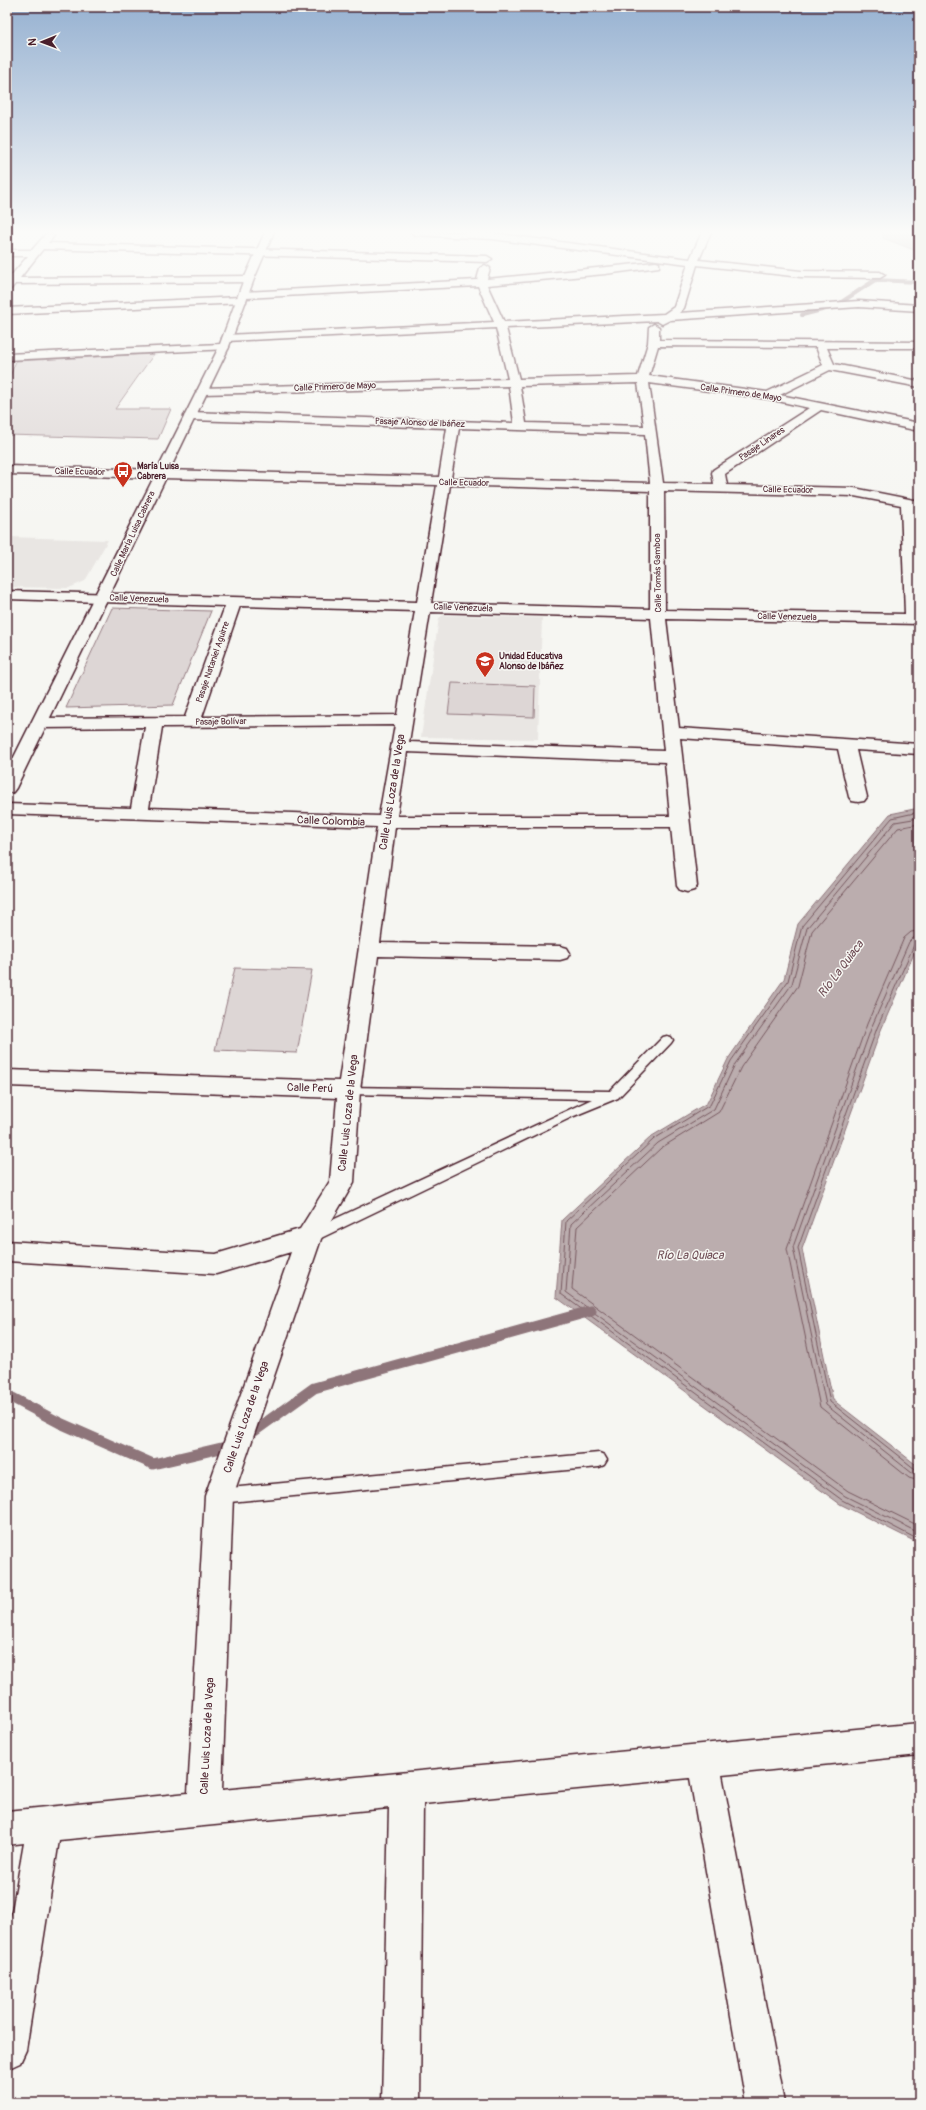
<svg xmlns="http://www.w3.org/2000/svg" width="926" height="2110" viewBox="0 0 926 2110" font-family="Pangolin,sans-serif">
  <style>
    .built { fill: #e9e6e3 }
    .green { fill: #ddd6d5; stroke: #947a80 }
    .water { fill: #bbadae; stroke: #8e747a }
    .lines { fill: none; stroke-linecap: round; stroke-linejoin: round }
    .shore { stroke: #77585f; stroke-width: 1 }
    .stream-far1 { stroke: #8e747a; stroke-width: 4 }
    .stream { stroke: #8e747a; stroke-width: 11 }
    .service-casing { stroke: #4a1f2b; stroke-width: 3 }
    .minor-casing { stroke: #4a1f2b; stroke-width: 3 }
    .tertiary-casing { stroke: #4a1f2b; stroke-width: 3 }
    .secondary-casing { stroke: #4a1f2b; stroke-width: 3 }
    .service { fill: #f6f6f2; fill-rule: evenodd }
    .minor { fill: #f6f6f2; fill-rule: evenodd }
    .tertiary { fill: #f6f6f2; fill-rule: evenodd }
    .secondary { fill: #f6f6f2; fill-rule: evenodd }
    .labels { text-anchor: middle; dominant-baseline: central; stroke-width: 3; stroke-linejoin: round; paint-order: stroke }
    .far-street-label { font-size: 9px; fill: #4a1f2b; stroke: #f6f6f2 }
    .far-poi-label { font-size: 9px; font-weight: bold; fill: #4a1f2b; stroke: #f6f6f2; text-anchor: start }
    .street-label { font-size: 11px; fill: #4a1f2b; stroke: #f6f6f2 }
    .water-label { font-size: 12px; font-style: italic; fill: #6c4a52; stroke: #f6f6f2 }
  </style>
  <rect width="100%" height="100%" fill="#f6f6f2"/>
  <filter id="ink" filterUnits="userSpaceOnUse"><feTurbulence type="fractalNoise" baseFrequency=".025" numOctaves="2"/><feDisplacementMap in="SourceGraphic" scale="8" xChannelSelector="R" yChannelSelector="G"/><feConvolveMatrix kernelMatrix="1 2 1 2 8 2 1 2 1" color-interpolation-filters="sRGB"/></filter>
  <g filter="url(#ink)">
    <!-- built -->
    <g class="built">
      <path d="M7,537l101,3 -23,41 -16,7 -62,-1z"/>
      <path d="M443,615l99,3 -4,121 -117,-2 18,-119z"/>
    </g>
    <!-- green -->
    <g class="green">
      <path d="M154,354l-39,55h56l-13,30 -151,-4v-51l9,-23z"/>
      <path d="M112,608l99,3 -38,94 -107,3z"/>
      <path d="M452,683l83,3 -1,31 -86,-3z"/>
      <path d="M235,968l77,2 -15,83 -82,-3z"/>
    </g>
    <!-- water -->
    <g class="water">
      <path d="M883,232h36l-2,9 2,1v10l-36,-14z"/>
      <path d="M919,808v134l-38,88 -79,219 31,151 86,67v82l-5,-8 -74,-37 -284,-207 6,-77 90,-84 55,-33 21,-44 56,-80 14,-55 92,-110z"/>
    </g>
    <g class="lines">
      <!-- shore -->
      <g class="shore">
        <path d="M919,812l-27,6 -90,108 -14,55 -57,80 -21,44 -56,34 -88,82 -5,73 281,206 77,40"/>
        <path d="M919,818l-24,4 -88,106 -15,56 -57,80 -21,45 -56,34 -87,81 -5,68 279,204 74,37"/>
        <path d="M919,824l-21,4 -86,103 -14,55 -57,81 -22,45 -58,36 -84,79 -5,62 276,202 71,35"/>
        <path d="M919,931l-8,1 -7,6 -37,86 -80,225 33,158 89,71 10,3"/>
        <path d="M919,937l-6,1 -4,4 -37,84 -79,221 33,158 86,68 7,2"/>
        <path d="M919,942l-5,3 -37,83 -79,220 32,154 85,67 4,1"/>
      </g>
      <!-- stream-far1 -->
      <path class="stream-far1" d="M802,315l32,-8 41,-27 44,2"/>
      <!-- stream -->
      <g class="stream">
        <path d="M7,1395l53,28 93,41 81,-19"/>
        <path d="M246,1437l68,-49 277,-77"/>
      </g>
      <defs>
        <g id="service">
          <path d="M667,1036l4,1 2,3 -2,3 -53,55 -44,18 -255,123 -5,1 -5,-1 -2,-4 2,-4 283,-132 -243,-5 -4,-1 -2,-3 2,-3 265,4 53,-54z"/>
          <path d="M599,1453l5,2 3,5 -3,5 -5,2 -380,36 -6,-2 -2,-5 2,-5 6,-2z"/>
        </g>
        <g id="minor">
          <path d="M411,232l81,1 198,26 12,-27h9l-12,28 102,11 79,1 5,3 -5,3 -79,-1 -104,-12 -13,43 -5,5 180,-12 60,4v6l-60,-4 -189,13 -8,4 -5,-3 -151,7 13,51 119,-3 10,-33 1,-16 5,-3 5,3v13l260,2v6h-92l7,16 85,17v6l-89,-17 -50,25 139,28v8l-98,-21 -96,64 2,11 127,3 65,13v8l-4,-1 4,116 -253,-5 13,109 240,16v10l-63,-4 11,47 -3,4 -6,1 -6,-1 -3,-4 -11,-48 -158,-11 17,148 -3,4 -7,2 -7,-2 -3,-4 -6,-59h-276l-15,116 180,3 7,2 3,5 -3,5 -7,2 -182,-4 -18,134 -6,92 -33,57 -88,257 -11,294 697,-67v32l-197,20 62,328h-38l-56,-325 -267,26 -3,299h-38l7,-295 -330,32 -33,210 -6,13 -13,6v-129l17,-97 -17,2v-34l181,-18 17,-297 86,-244 -75,22 -209,-13v-20l209,13 84,-25 30,-48 7,-83 -330,-12v-16l332,11 38,-254 -370,-13v-10l124,4 14,-81 -105,1 -6,-1 -2,-4 2,-4 6,-1 145,-1 40,-111 -218,-7v-8l410,11 20,-117 -430,-11v-8l432,11 8,-49 -257,-8 -6,-4 6,-4 324,11 -5,-37 -307,8 -6,-3 6,-3 306,-9 -12,-51 -269,13 -5,-3 5,-3 267,-13 -16,-36 -232,12v4l-4,1 -235,11v-6l233,-11v-4l4,-1 233,-12 3,-12 5,-3 5,3 -3,11 169,-17 3,1v4l-54,7 -118,11 17,37 160,-8 10,-7 14,-43 -196,-25 -77,-4zM658,346l158,1 7,18 -56,27 -118,-16zM638,383l6,43 -118,-3 -6,-37zM649,383l120,16 40,9 -96,62 -1,3 2,11 -51,-1zM459,428l186,6 5,49 -199,-5zM450,485l200,6v118l-219,-6zM664,491l190,5 47,9 4,109 -240,-4zM240,606l175,5 -18,104 -195,2zM430,612l221,6 13,133 -255,-9zM395,725l-16,91 -230,-8 13,-81zM407,752l258,10 5,54h-273z"/>
          <path d="M49,233l5,3 -6,7 439,13 5,3 -5,3 -444,-13 -23,29 229,-2 5,3 -5,3 -234,2 -4,5 -4,1v-12h2l19,-22h-21v-6h25l14,-16z"/>
        </g>
        <path id="tertiary" d="M224,344l5,3 -213,441 -3,4 -6,1v-22l212,-424z"/>
        <path id="secondary" d="M265,232h9l-20,47 -26,70 -221,11v-6l213,-10 24,-65z"/>
      </defs>
      <!-- service casing -->
      <use href="#service" class="service-casing"/>
      <!-- minor casing -->
      <use href="#minor" class="minor-casing"/>
      <!-- tertiary casing -->
      <use href="#tertiary" class="tertiary-casing"/>
      <!-- secondary casing -->
      <use href="#secondary" class="secondary-casing"/>
      <!-- service -->
      <use href="#service" class="service"/>
      <!-- minor -->
      <use href="#minor" class="minor"/>
      <!-- tertiary -->
      <use href="#tertiary" class="tertiary"/>
      <!-- secondary -->
      <use href="#secondary" class="secondary"/>
    </g>
  </g>
  <!-- sky -->
  <linearGradient id="sky" x2="0" y2="1"><stop stop-color="#96b1d1"/><stop offset="0.44" stop-color="#fbfbf9"/><stop offset="1" stop-color="#fbfbf9" stop-opacity="0"/></linearGradient>
  <rect width="926" height="528" fill="url(#sky)"/>
  <!-- icons -->
  <defs>
    <symbol id="bus-pin" viewBox="-11 -11 22 30"><path d="M0 17L-7.5 6A9.5 9.5 0 1 1 7.5 6Z" fill="#c8321e" stroke="#f6f6f2"/><path d="M-5-6H5V4H4V6H2V4H-2V6H-4V4H-5ZM-3.5-4V0h7V-4ZM-3.5 1.2v1.5H-2V1.2ZM2 1.2v1.5H3.5V1.2Z" fill="#fff"/></symbol>
    <symbol id="school-pin" viewBox="-11 -11 22 30"><path d="M0 17L-7.5 6A9.5 9.5 0 1 1 7.5 6Z" fill="#c8321e" stroke="#f6f6f2"/><path d="M0-5L7-2L0 1L-7-2ZM-4 1L0 2.5L4 1V4Q0 6-4 4Z" fill="#fff"/></symbol>
  </defs>
  <g fill-rule="evenodd">
    <use href="#bus-pin" x="112" y="460" width="22" height="30"/>
    <use href="#school-pin" x="474" y="650" width="22" height="30"/>
  </g>
  <g class="labels">
    <!-- far-street labels -->
    <g class="far-street-label">
      <text transform="translate(335 387) rotate(-2)">Calle Primero de Mayo</text>
      <text transform="translate(741 393) rotate(8)">Calle Primero de Mayo</text>
      <text transform="translate(420 423) rotate(2)">Pasaje Alonso de Ibáñez</text>
      <text transform="translate(762 444) rotate(-34)">Pasaje Linares</text>
      <text transform="translate(80 472) rotate(1)">Calle Ecuador</text>
      <text transform="translate(464 483) rotate(1)">Calle Ecuador</text>
      <text transform="translate(788 490) rotate(1)">Calle Ecuador</text>
      <text transform="translate(133 534) rotate(-65)">Calle María Luisa Cabrera</text>
      <text transform="translate(658 573) rotate(-91)">Calle Tomás Gamboa</text>
      <text transform="translate(139 599) rotate(2)">Calle Venezuela</text>
      <text transform="translate(463 608) rotate(2)">Calle Venezuela</text>
      <text transform="translate(787 617) rotate(1)">Calle Venezuela</text>
      <text transform="translate(213 662) rotate(-71)">Pasaje Nataniel Aguirre</text>
      <text transform="translate(221 722) rotate(-1)">Pasaje Bolívar</text>
    </g>
    <!-- far-poi labels -->
    <g class="far-poi-label">
      <text x="137" y="466">María Luisa<tspan x="137" dy="10">Cabrera</tspan></text>
      <text x="499" y="656">Unidad Educativa<tspan x="499" dy="10">Alonso de Ibáñez</tspan></text>
    </g>
    <!-- street labels -->
    <g class="street-label">
      <text transform="translate(392 792) rotate(-81)">Calle Luis Loza de la Vega</text>
      <text transform="translate(331 821) rotate(2)">Calle Colombia</text>
      <text transform="translate(310 1088) rotate(2)">Calle Perú</text>
      <text transform="translate(348 1113) rotate(-84)">Calle Luis Loza de la Vega</text>
      <text transform="translate(246 1417) rotate(-71)">Calle Luis Loza de la Vega</text>
      <text transform="translate(207 1736) rotate(-87)">Calle Luis Loza de la Vega</text>
    </g>
    <!-- water labels -->
    <g class="water-label">
      <text transform="translate(841 969) rotate(-53)">Río La Quiaca</text>
      <text x="690" y="1255">Río La Quiaca</text>
    </g>
  </g>
  <!-- margin -->
  <rect width="926" height="2110" fill="none" stroke="#f6f6f2" stroke-width="24"/>
  <rect x="12" y="12" width="902" height="2086" fill="none" stroke="#4a1f2b" stroke-width="1.5" filter="url(#ink)"/>
  <!-- north arrow -->
  <g transform="translate(42 42) rotate(269)" stroke="#f6f6f2" stroke-width="3" paint-order="stroke">
  <path d="M0-3L7 15L0 10L-7 15Z" fill="#4a1f2b"/>
  <text y="-6" font-size="11" font-weight="bold" text-anchor="middle" fill="#4a1f2b">N</text>
  </g>
</svg>
